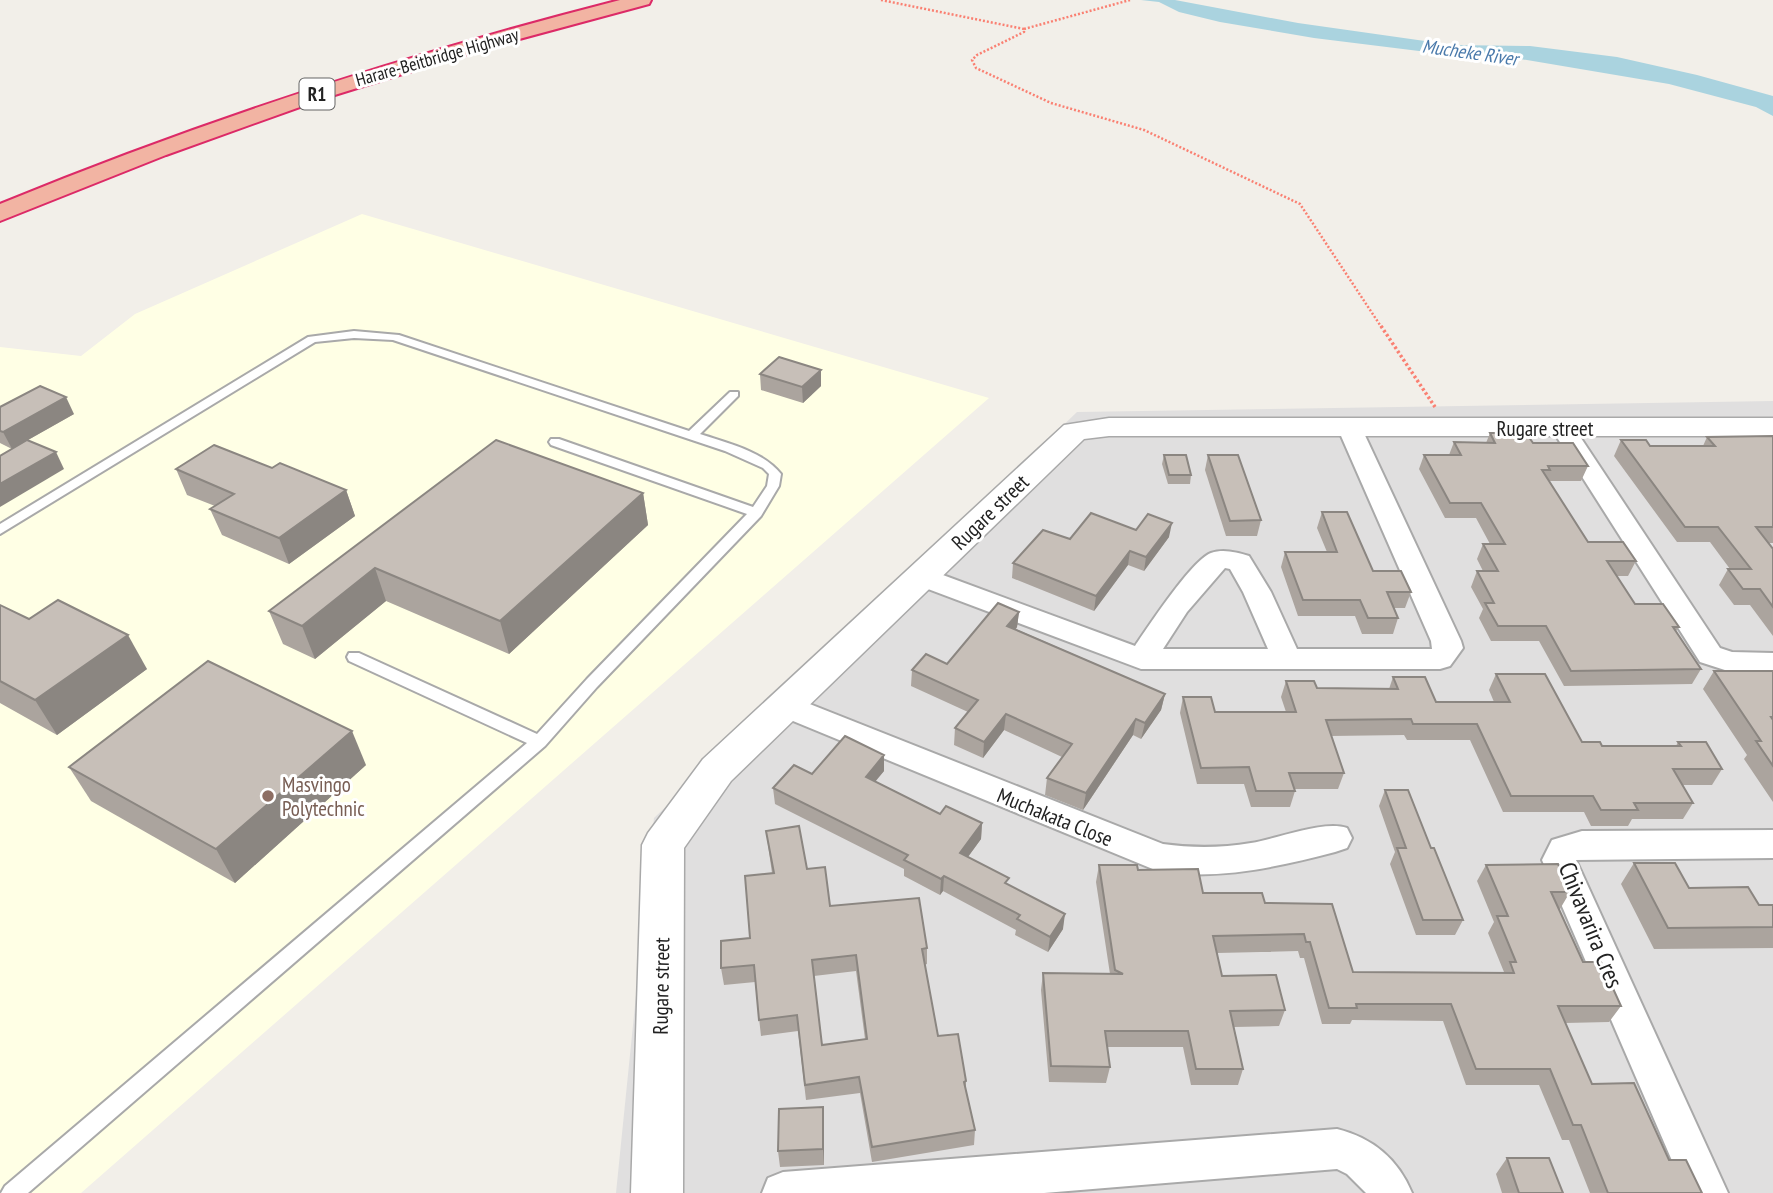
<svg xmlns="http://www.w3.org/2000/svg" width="1773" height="1193" viewBox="0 0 1773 1193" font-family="'PT Sans Narrow',sans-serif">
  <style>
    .residential { fill: #e0dfdf }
    .education { fill: #ffffe5 }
    .water { fill: #aad3df }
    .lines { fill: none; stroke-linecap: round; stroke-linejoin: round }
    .service-casing { stroke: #a9a9a9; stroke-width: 4 }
    .minor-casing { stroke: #a9a9a9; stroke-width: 4 }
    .tertiary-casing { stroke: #a9a9a9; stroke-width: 3 }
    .trunk-casing { stroke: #dc2a67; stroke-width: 4 }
    .path-far1 { stroke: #fa8072; stroke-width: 2.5; stroke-dasharray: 2 2; stroke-linecap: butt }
    .path { stroke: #fa8072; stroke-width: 3.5; stroke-dasharray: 2.5 2.5; stroke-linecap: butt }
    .service { fill: #fff; fill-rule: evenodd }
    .minor { fill: #fff; fill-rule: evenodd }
    .tertiary { fill: #fff; fill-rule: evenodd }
    .trunk { fill: #f2b4a3; fill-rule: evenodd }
    .wall { fill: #aba49e; fill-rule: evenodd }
    .shaded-wall { fill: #8b8681 }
    .building { fill: #c7bfb8; stroke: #8b8681; stroke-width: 2; fill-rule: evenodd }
    .education-dot { fill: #8d6e63; stroke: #fff; stroke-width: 2.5 }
    .labels { text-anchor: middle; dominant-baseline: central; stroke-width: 6; stroke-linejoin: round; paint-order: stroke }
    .far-street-label { font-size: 18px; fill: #222; stroke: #fff }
    .far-water-label { font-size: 19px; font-style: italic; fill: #4a7aab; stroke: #fff }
    .shield { fill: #fff; stroke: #646464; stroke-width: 2 }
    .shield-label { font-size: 19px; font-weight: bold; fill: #222 }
    .street-label { font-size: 21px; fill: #222; stroke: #fff }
    .education-label { font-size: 21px; fill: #785e54; stroke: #fff; text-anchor: start }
    .near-street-label { font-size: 24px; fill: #222; stroke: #fff }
  </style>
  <rect width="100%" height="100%" fill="#f2efe9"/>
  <!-- residential -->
  <path class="residential" d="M1773,401v792h-1157l38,-375 423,-406z"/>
  <!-- education -->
  <path class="education" d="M362,214l627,184 -908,795h-81v-846l81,9 54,-42z"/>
  <!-- water -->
  <path class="water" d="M1141,0h34l123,23 155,22 77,1 87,11 80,18 76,21v20l-17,-9 -87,-23 -178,-30 -72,-3 -105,-13 -94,-16 -41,-10 -20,-10z"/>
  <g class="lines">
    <defs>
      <path id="service" d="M354,331l45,4 290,96 41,-39h8v4l-38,38c27,9 63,17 81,40l-2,12 -18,30 -164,171 -52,59 -517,447h-27l4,-7 522,-443 -178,-82 -2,-4 2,-4h10l178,81 50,-55 160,-165 -196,-69 -2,-3 2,-3h8l194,68 14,-21 2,-12 -6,-6 -38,-17 -332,-111 -39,-2 -39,4 -315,192v-10l308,-187z"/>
      <g id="minor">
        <path d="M1563,421l8,2 149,225 12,4 41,1v20l-42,-1 -31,-10 -149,-234 4,-5z"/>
        <path d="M1350,422l8,2 4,5 99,212 2,7 -13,18 -10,3h-299l-229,-86 -4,-6 4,-6 10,-3 10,3 203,75c13,-19 57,-86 76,-93 12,-4 25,-1 38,3l22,36 26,57h135l-1,-8 -93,-212 4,-5zM1225,568l5,1 13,23 25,57h-105l24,-37z"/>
        <path d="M787,695l376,149c29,4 58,4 88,-1 26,-4 72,-23 96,-15l5,10 -5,10 -12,4c-58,15 -114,28 -175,20l-384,-158 -4,-8 4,-8z"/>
        <path d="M1773,830v28l-197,2 152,333h-42l-144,-333 10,-20 30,-9z"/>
        <path d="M1337,1129c36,9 61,30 75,64h-46l-19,-19 -10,-5 -293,24h-282l6,-15 15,-6z"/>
      </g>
      <path id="tertiary" d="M1109,418h664v18h-664l-25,3 -353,342 -47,67 -1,345h-52l11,-348 6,-12 55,-74 361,-334z"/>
      <path id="trunk" d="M620,0h31l-2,4 -163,44 -161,50 -159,57 -166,66v-17c202,-83 408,-150 620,-204z"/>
    </defs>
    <!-- service casing -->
    <use href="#service" class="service-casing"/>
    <!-- minor casing -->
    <use href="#minor" class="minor-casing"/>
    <!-- tertiary casing -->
    <use href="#tertiary" class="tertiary-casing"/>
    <!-- trunk casing -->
    <use href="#trunk" class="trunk-casing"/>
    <!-- path-far1 -->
    <g class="path-far1">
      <path d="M881,0l143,29v3l-47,23 -5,5 4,8 75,35 93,27 156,74 82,124"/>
      <path d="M1024,29l106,-29"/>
    </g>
    <!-- path -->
    <path class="path" d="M1381,326l54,81"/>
    <!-- service -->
    <use href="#service" class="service"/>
    <!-- minor -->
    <use href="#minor" class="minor"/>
    <!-- tertiary -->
    <use href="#tertiary" class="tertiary"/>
    <!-- trunk -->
    <use href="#trunk" class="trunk"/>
  </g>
  <!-- wall -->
  <g class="wall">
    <path d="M821,370v16l-18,17 -42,-13 -1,-16z"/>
    <path d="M0,407l74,7 -62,35 -12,-6z"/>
    <path d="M1490,433l43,10 55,23 -7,15h-32l39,61 48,19 -8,15h-11l18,28 44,23 -3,4 25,38 -9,15 -128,2 -25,-45h-48l-12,-23 4,-9 -12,-22 6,-16h6l-6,-12 6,-15h7l-14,-26h-31l-26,-49 5,-14h25l5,-13 32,1z"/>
    <path d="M1773,436v107h-5l5,6v87l-23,-31h-16l-15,-20 9,-16h2l-20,-27h-33l-63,-86 7,-16 29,6h53l4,-9z"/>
    <path d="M1164,455l27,20 -1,9h-22l-6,-20z"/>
    <path d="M1208,455l53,65 -4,16h-31l-21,-66z"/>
    <path d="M272,468l74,22 9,26 -66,48 -67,-29 -12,-26 5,-3 -28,-11 -11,-26z"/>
    <path d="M643,493l5,32 -139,129 -123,-53 -71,58 -32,-15 -14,-33 58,-42z"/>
    <path d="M1322,512l51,59 38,21 -6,16h-11l4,10 -5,16h-31l-7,-18h-57l-17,-49 4,-15h42l-10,-24z"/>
    <path d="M1136,530l33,7 -25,34 -16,-6 -34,46 -82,-33 1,-15 57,-24z"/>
    <path d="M0,605l29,14 118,50 -90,66 -57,-32z"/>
    <path d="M1019,612l-2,15 -1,2 149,65 -4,16 -20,29 -8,-4 -50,75 -38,-15 2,-17 15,-21 -58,-27 -21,28 -29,-13 1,-17 13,-16 -57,-26 1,-16 35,-6z"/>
    <path d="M1714,671h59v131l-29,-43 3,-4 -44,-66z"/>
    <path d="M1496,674l86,68 20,4h74l2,-4 44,27 -10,16h-29l10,18 -10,16h-51l-4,7h-37l-7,-14h-81l-33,-72h-63l-3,-5 -73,1 13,37 -6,16h-44l1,2 -5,16h-39l-7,-23h-47l-17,-71 3,-16 32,15h71l-5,-15 5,-16 31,7 72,1 4,-12 43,25h58l-5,-12z"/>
    <path d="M884,755v16l-9,10 65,33 42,9 -1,16 -13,18 40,28 55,44 -15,23 -33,-17 1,-5 -73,-39 -3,4 -36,-19v-7l-129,-65 -2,-16 39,-14z"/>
    <path d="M366,765l-131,118 -144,-82 -22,-34z"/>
    <path d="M1385,790l46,58 32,72 -8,15h-39l-26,-71 5,-12 -16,-46z"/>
    <path d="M766,831l41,38 23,37 97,42v16l-3,1 14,71 28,45v9l9,40 -1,15 -102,17 -12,-69 -54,7 -8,-69 -37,5 -6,-54 -31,3 -3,-17 29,-30 22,-65zM856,971l9,68 -43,6 -8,-69z"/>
    <path d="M1634,863l55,25 70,17h14v43l-119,1 -33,-65z"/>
    <path d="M1099,865l39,5 65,23 62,10 88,69 150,1 1,-1 -16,-39 6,-11 -17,-41 9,-16 84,27 -10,17h-2l25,53 38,44 -12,16 -44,1 27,61 110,109h-112l-21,-53h-7l-23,-55h-73l-23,-64 -91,-1 -2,4h-28l-18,-66h-4l-2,-7 -81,2 5,23 63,34 -6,16 -45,1 9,42 -5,16h-47l-8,-38h-76l3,20 -4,16 -57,-1 -8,-92 2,-17 67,1 -14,-92z"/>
    <path d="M824,1123v42l-44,2 -2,-16z"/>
    <path d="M1507,1158l56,35h-61l-6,-19z"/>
  </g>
  <!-- shaded-wall -->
  <g class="shaded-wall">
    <path d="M821,370v16l-18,17 -1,-16z"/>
    <path d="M66,397l8,17 -62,35 -9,-17z"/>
    <path d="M56,452l8,17 -64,38v-23z"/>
    <path d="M346,490l9,26 -66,48 -10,-26z"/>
    <path d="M643,493l5,32 -139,129 -9,-33z"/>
    <path d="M1172,523l-3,14 -25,34 2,-14z"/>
    <path d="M1130,551l-2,14 -34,46 2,-15z"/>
    <path d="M375,568l11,33 -71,58 -13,-33z"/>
    <path d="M1019,612l-2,15 -11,15 1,-16z"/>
    <path d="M128,635l19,34 -90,66 -22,-35z"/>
    <path d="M1165,694l-4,16 -20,29 4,-16z"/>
    <path d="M1006,714l-2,16 -21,28 1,-16z"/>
    <path d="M1136,719l-3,16 -50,75 3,-17z"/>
    <path d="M352,731l14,34 -131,118 -19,-34z"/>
    <path d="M884,755v16l-18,22v-16z"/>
    <path d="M982,823l-1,16 -22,30 1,-16z"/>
    <path d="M944,876l-1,15 -3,4 1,-16z"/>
    <path d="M1065,914l-2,15 -15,23 2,-15z"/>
    <path d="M823,1107l1,16v42l-1,-16z"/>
  </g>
  <!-- building -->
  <g class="building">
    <path d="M779,357l42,13 -19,17 -42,-13z"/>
    <path d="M40,386l26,11 -63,35 -3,-1v-24z"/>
    <path d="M1490,433h36l7,10h40l15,23h-40l2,4h-8l46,72h35l13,19h-29l28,43h28l16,23h-6l28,42 -130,2 -25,-45h-48l-13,-23h9l-17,-32h21l-15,-27h22l-24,-41h-31l-26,-48h37l-7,-13 41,1z"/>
    <path d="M1773,436v91h-17l17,22v58l-13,-18h-17l-15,-20h23l-33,-42h-33l-64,-87h25l4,6h65l-8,-9z"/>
    <path d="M27,440l29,12 -56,32v-28z"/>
    <path d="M496,440l147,53 -143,128 -125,-53 -73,58 -33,-15z"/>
    <path d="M214,445l58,23 8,-5 66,27 -67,48 -69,-29 24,-15 -58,-25z"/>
    <path d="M1164,455h22l5,20h-22z"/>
    <path d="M1208,455h30l23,65 -31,1z"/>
    <path d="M1322,512h25l26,59h28l10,21h-24l11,26h-30l-8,-18h-57l-18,-48h52z"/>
    <path d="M1091,513l45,17 12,-16 24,9 -26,34 -16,-6 -34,45 -83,-33 30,-33 27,9z"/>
    <path d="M58,600l70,35 -93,65 -35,-19v-76l29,14z"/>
    <path d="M998,603l21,9 -12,14 158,68 -20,29 -9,-4 -50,74 -39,-15 25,-34 -66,-30 -22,28 -29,-14 23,-28 -66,-30 14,-16 21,10z"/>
    <path d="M208,661l144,70 -136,118 -147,-82z"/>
    <path d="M1714,671h59v46h-2l2,3v46l-17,-25h5z"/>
    <path d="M1496,674h49l37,68h18l2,4h79l-3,-4h28l16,27h-49l20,34h-59l4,7h-37l-8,-14h-82l-34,-72h-64l-2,-5 -85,1 18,53h-55l6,18h-39l-7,-24 -48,1 -18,-71h28l4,15h81l-10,-31h28l3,7 81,1 -5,-12h32l11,25h74z"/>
    <path d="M845,736l39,19 -18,22 74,37 6,-8 36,17 -22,30 49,25 -4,5 60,31 -15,23 -33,-18 3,-4 -76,-39 -3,3 -37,-19 4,-5 -135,-67 21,-23 18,9z"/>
    <path d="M1385,790h23l23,58h3l29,72h-40l-26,-72h9z"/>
    <path d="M799,826l8,43 18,-2 5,39 89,-8 8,50 -5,1 16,87 20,-2 8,47 -2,1 11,48 -103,17 -13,-70 -54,8 -8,-70 -38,5 -5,-55 -33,3v-27l29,-3 -5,-62 29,-3 -8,-42zM856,955l11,84 -45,6 -10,-85z"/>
    <path d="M1634,863h41l14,25 59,-1 11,18h14v22l-105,1z"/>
    <path d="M1558,864l12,28h-19l32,70h18l20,44h-63l34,78 42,-1 35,77h17l16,33h-94l-27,-68h-8l-23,-56h-74l-25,-65h-95l1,4h-28l-19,-66h-4l-2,-8 -91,2 9,40 54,-1 9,35 -55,1 13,58h-47l-8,-38h-83l5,36 -59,-1 -8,-93 80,1 -8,-4 -16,-105h38l1,5 60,-1 5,24h59l3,10 67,1 21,68 161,1 -4,-11h6l-19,-46h11l-22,-51z"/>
    <path d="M823,1107v42l-45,2 1,-42z"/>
    <path d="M1507,1158h42l14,35h-44z"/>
  </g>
  <!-- markers -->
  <circle class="education-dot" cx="268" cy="796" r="7"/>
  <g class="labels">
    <!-- far-street labels -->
    <g class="far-street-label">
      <text transform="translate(437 57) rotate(-16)">Harare-Beitbridge Highway</text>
    </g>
    <!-- far-water labels -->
    <g class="far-water-label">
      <text transform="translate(1470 52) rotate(8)">Mucheke River</text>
    </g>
    <!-- shield labels -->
    <rect class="shield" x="299.5" y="78.5" width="35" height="31" rx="5"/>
    <g class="shield-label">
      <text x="317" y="94">R1</text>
    </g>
    <!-- street labels -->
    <g class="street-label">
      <text x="1545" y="428">Rugare street</text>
      <text transform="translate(990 512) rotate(-44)">Rugare street</text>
      <text transform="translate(1055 817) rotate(22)">Muchakata Close</text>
      <text transform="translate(661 986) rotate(-89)">Rugare street</text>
    </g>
    <!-- education labels -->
    <g class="education-label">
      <text x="282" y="784">Masvingo<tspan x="282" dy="24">Polytechnic</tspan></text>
    </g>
    <!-- near-street labels -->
    <g class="near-street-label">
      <text transform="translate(1591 925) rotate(68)">Chivavarira Cres</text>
    </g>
  </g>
</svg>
